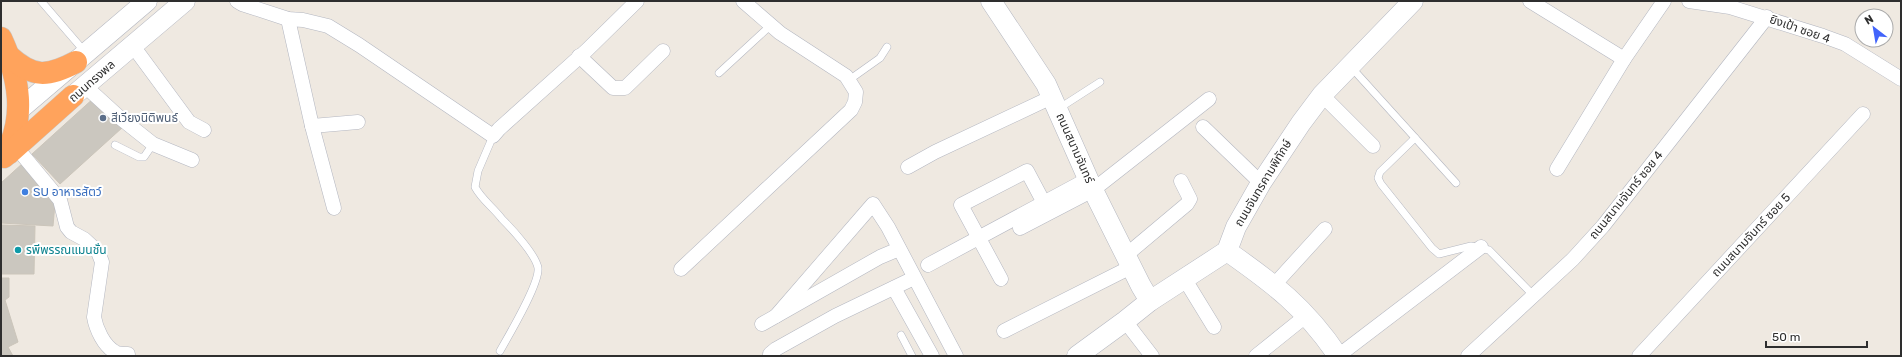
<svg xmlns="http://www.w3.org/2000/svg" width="1902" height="357" viewBox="0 0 1902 357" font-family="Rubik,'Noto Sans Thai',sans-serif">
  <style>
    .building { fill: #cbc7bf; stroke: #cbc5ba }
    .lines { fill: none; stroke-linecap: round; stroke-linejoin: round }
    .lane-casing { stroke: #b4b7c1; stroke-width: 8 }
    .street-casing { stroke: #b4b7c1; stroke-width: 15 }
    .secondary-casing { stroke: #b4b7c1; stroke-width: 21 }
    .highway-casing { stroke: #c9c9c9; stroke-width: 23 }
    .lane { stroke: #fff; stroke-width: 7 }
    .street { stroke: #fff; stroke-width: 14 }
    .secondary { stroke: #fff; stroke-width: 20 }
    .highway { stroke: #ffa35c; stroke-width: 22 }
    .service-dot { fill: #5c6f8a; stroke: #fff; stroke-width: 1.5 }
    .shop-dot { fill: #3f7fe0; stroke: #fff; stroke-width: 1.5 }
    .culture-dot { fill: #0f9aa8; stroke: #fff; stroke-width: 1.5 }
    .labels { text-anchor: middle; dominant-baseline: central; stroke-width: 4; stroke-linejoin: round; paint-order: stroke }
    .street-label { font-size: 12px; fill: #2e2e2e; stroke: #fff }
    .service-label { font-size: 12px; fill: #4e5e75; stroke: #fff; text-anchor: start }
    .shop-label { font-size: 12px; fill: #366cbe; stroke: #fff; text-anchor: start }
    .culture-label { font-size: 12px; fill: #0d838f; stroke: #fff; text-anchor: start }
  </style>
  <rect width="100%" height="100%" fill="#efe9e1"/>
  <!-- building -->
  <g class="building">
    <path d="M95,97l28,30 -63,57 -28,-30z"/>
    <path d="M23,163l32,40 -2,23 -52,-3v-40z"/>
    <path d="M1,225l34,1 -1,48h-33z"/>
    <path d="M1,278h8v19l-4,3 13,42 -10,5 5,9h-12z"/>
  </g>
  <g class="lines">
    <defs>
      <g id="lane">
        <path d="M41,1l44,51"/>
        <path d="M1351,67l105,116"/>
        <path d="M719,73l51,-47"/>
        <path d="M849,80l31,-22 7,-11"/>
        <path d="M1058,109l42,-27"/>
        <path d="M493,136l-15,35 -3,16c7,13 18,20 27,32 10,10 34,36 36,49 2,15 -29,67 -38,83"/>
        <path d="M1415,138l-35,34 -2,6 3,6 51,64 7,6 32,-8 18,4 45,46"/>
        <path d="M115,145l24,12h5l9,-13"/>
        <path d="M901,335l11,21"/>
      </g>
      <g id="street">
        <path d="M237,1l5,3 46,15 15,1 25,6 31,19 134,91 6,-7 87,-78 51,-50"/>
        <path d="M1530,1l94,58"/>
        <path d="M1689,1l41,6 93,29 22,8 56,35"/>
        <path d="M288,19l24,107 22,82"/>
        <path d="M133,46l56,76 15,8"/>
        <path d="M579,56l34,32h12l38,-37"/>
        <path d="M85,86l34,31 34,27 39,16"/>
        <path d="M1322,95l51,51"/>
        <path d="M312,126l46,-4"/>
        <path d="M1203,127l58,56"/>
        <path d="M16,147l44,53 7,27 4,5 13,7 14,13 4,10 -8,55c2,12 10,29 21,35 3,2 9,2 13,2"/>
        <path d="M908,167l27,-15 117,-55"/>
        <path d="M1557,169l67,-110 40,-58"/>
        <path d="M1020,228l73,-38 116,-91"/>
        <path d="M1125,256l62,-52 3,-5 -9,-18"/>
        <path d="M928,265l160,-86"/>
        <path d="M681,269l170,-159 4,-8 1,-10 -10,-16 -66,-43 -37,-32"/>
        <path d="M1184,278l30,49"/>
        <path d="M1001,279l-40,-74 66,-34 17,32"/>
        <path d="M1274,285l51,-56"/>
        <path d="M894,288l38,68"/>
        <path d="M776,316l97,-112 15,23 68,129"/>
        <path d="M1125,321l27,35"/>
        <path d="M762,324l118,-67 19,-8"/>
        <path d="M1004,331l127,-64"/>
        <path d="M770,356v-2l6,-5 59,-33 79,-38"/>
        <path d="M1256,356l51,-41"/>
        <path d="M1338,356l143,-109"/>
        <path d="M1468,356l105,-97 30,-33 164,-209"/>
        <path d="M1639,356l224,-242"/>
      </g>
      <g id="secondary">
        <path d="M991,1l55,83 47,106 48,96 9,15"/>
        <path d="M73,96l112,-95"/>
        <path d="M19,110l128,-109"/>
        <path d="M1227,251c47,33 78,56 111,105"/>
        <path d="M1077,356l48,-35 25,-20 77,-50 9,-24 25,-44 40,-60 21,-28 91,-94"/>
      </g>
      <g id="highway">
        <path d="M1,38c18,39 26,80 3,119"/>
        <path d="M9,56c24,22 39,21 67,6"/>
        <path d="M8,154l65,-58"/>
      </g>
    </defs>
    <!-- lane casing -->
    <use href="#lane" class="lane-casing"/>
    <!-- street casing -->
    <use href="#street" class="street-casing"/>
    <!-- secondary casing -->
    <use href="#secondary" class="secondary-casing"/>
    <!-- highway casing -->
    <use href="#highway" class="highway-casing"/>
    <!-- lane -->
    <use href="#lane" class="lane"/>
    <!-- street -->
    <use href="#street" class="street"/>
    <!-- secondary -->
    <use href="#secondary" class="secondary"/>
    <!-- highway -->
    <use href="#highway" class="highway"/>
  </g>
  <!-- markers -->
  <circle class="service-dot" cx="103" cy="118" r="4"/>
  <circle class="shop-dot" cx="25" cy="192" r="4"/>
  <circle class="culture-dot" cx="18" cy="250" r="4"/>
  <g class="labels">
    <!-- street labels -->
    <g class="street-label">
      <text transform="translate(1800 29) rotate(19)">ยิงเป้า ซอย 4</text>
      <text transform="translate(92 81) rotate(-41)">ถนนทรงพล</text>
      <text transform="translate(1075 148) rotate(66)">ถนนสนามจันทร์</text>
      <text transform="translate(1263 183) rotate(-59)">ถนนจันทรคามพิทักษ์</text>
      <text transform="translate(1626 195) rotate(-51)">ถนนสนามจันทร์ ซอย 4</text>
      <text transform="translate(1751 235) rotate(-47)">ถนนสนามจันทร์ ซอย 5</text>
    </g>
    <!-- service labels -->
    <g class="service-label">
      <text x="111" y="118">สีเวียงนิติพนธ์</text>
    </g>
    <!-- shop labels -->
    <g class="shop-label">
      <text x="33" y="192">SU อาหารสัตว์</text>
    </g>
    <!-- culture labels -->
    <g class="culture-label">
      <text x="26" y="250">รพีพรรณแมนชั่น</text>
    </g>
  </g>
  <!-- border -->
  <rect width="1902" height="357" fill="none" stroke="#2e2e2e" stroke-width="4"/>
  <!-- north arrow -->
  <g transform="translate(1874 28) rotate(329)"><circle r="19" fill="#ffffff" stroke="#ababab"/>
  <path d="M0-3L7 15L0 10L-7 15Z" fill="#4264fb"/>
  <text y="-6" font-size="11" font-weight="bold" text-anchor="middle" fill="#2e2e2e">N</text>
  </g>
  <!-- scale -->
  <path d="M1766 341v6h101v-6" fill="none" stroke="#2e2e2e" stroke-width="2"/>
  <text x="1772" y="341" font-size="12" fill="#2e2e2e" stroke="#ffffff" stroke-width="3" paint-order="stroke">50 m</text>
</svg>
